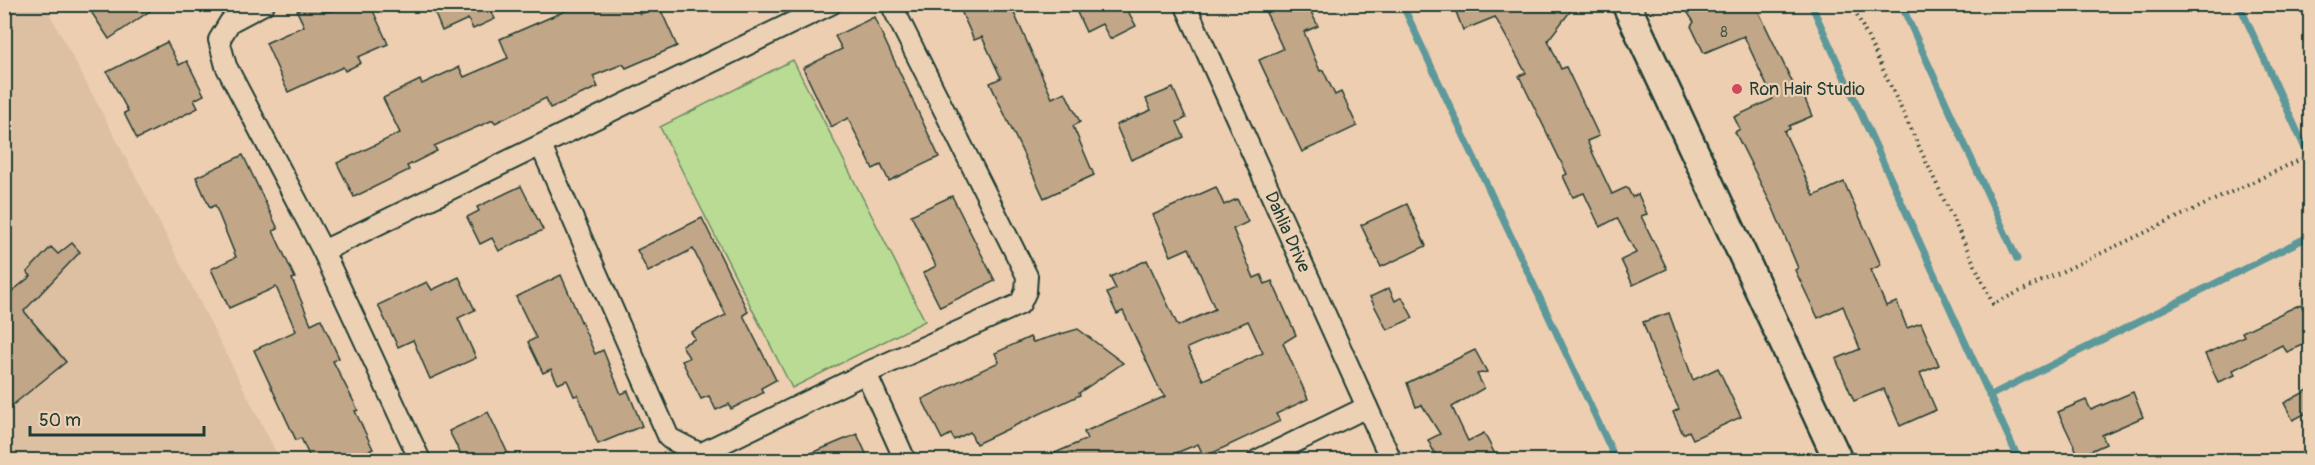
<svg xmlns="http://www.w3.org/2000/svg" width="2315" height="465" viewBox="0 0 2315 465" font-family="Pangolin,sans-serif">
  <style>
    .built { fill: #ddbfa2 }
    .green { fill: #b9db94; stroke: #6c8c64; stroke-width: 1.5 }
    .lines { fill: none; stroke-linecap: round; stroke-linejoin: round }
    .stream { stroke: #5d999b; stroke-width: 7 }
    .building { fill: #c2a688; stroke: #1f3d34; stroke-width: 1.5; fill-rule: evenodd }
    .minor-casing { stroke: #1f3d34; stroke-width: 24 }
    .secondary-casing { stroke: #1f3d34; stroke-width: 32 }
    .path { stroke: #1f3d34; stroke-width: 4; stroke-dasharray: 1.5 4.5; stroke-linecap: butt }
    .minor { stroke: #edd1b4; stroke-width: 20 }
    .secondary { stroke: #edd1b4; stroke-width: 27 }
    .poi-dot { fill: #d1495b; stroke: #edd1b4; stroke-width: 2 }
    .labels { text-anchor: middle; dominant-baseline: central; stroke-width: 4.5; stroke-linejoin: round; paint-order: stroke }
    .number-label { font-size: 15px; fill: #485749 }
    .poi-label { font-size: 18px; fill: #1f3d34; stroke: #edd1b4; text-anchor: start }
    .street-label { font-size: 18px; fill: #1f3d34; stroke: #edd1b4 }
  </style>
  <rect width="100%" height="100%" fill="#eeceb0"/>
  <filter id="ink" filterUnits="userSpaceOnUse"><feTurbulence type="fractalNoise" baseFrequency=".0167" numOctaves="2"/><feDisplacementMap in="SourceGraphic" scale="12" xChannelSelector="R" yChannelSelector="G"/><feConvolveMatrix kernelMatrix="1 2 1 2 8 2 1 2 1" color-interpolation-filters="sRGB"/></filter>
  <g filter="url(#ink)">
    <!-- built -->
    <path class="built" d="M4,5h41l100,189 135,266h-275z"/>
    <!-- green -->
    <path class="green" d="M793,60l132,261 -133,67 -132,-261z"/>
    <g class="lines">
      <!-- stream -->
      <g class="stream">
        <path d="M1402,4l214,456"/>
        <path d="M1811,4l208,456"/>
        <path d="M1901,4l116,255"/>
        <path d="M2239,4l65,142"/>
        <path d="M1989,396l321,-160"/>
      </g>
    </g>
    <!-- building -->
    <g class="building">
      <path d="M86,4h74l-51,35z"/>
      <path d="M310,4h11l4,8 45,-8 18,40 -30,13 3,6 -16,8 -2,-4 -55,25 -22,-49 38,-17 -7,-15z"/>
      <path d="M431,4h70l-11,5 5,10 -22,10 -5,-10 -26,12z"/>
      <path d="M562,4h74l4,10 19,-8 18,40 -51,22 -3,-4 -30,12 5,11 -48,21 -4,-10 -51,25 -2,-3 -59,26 3,5 -30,15 2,4 -55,27 -17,-34 63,-30 -17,-35 37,-18 2,4 37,-17 5,10 44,-19 -8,-19 65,-28z"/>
      <path d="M958,4h52l42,94 13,-6 15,30 -7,4 21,49 -50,23 -54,-115 11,-5 -19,-41 -8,3z"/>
      <path d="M1088,4h53l-13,7 8,15 -26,13 -8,-15 -16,8 -10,-22z"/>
      <path d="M1262,4h45l11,22 -14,6 16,39 3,-1 12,25 6,-3 16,34 -55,26 -43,-92 24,-11z"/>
      <path d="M1453,4h123l-28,36 13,29 5,-2 33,69 -12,5 25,53 15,-7 5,10 6,-3 9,20 -6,2 26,53 -34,16 -12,-25 15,-7 -19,-35 -17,9 -16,-34 -11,4 -10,-21 4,-2 -48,-98 7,-3 -31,-56 -32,13z"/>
      <path d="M1682,4h73l43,90 4,-2 10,24 -23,10 1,3 -6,2 30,65 30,-14 37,83 -10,5 15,36 11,-4 10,26 14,-5 18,42 -19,8 16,37 -36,16 -16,-37 -30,12 -18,-42 24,-10 -17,-43 -25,12 -23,-48 3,-2 -25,-60 -38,-76 5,-3 -6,-12 39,-18 -29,-63 -40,17 -13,-27 3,-4z"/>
      <path d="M874,17l65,140 -50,24 -8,-16 -8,4 -25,-51 -17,9 -28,-59 39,-19 -7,-13z"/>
      <path d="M167,42l12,23 8,-4 17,34 -10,5 4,8 -61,31 -13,-26 4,-2 -21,-39z"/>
      <path d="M1173,88l13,30 -9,4 7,15 -53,23 -15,-35 35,-15 -5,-11z"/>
      <path d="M243,155l35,74 -5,2 22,47 -3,1 19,45 10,-5 18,39 -6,3 25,49 -3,1 18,38 -26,11h-36l-10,-22 -5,2 -42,-90 42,-19 -20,-44 -47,21 -18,-39 25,-12 -21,-52 -5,3 -14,-31z"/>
      <path d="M521,186l22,44 -44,21 -7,-13 -12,6 -13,-27 12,-6 -2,-4z"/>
      <path d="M1216,187l8,18 13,-6 11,23 -15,7 21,49 7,-3 4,9 7,-3 24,54 -13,8 25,56 -32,15 4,7 -76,36 -6,-13 -39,16h-120l48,-21 -3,-7 82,-36 -6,-6 -37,-79 -6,3 -10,-21 9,-4 -6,-12 37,-17 31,66 37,-17 -26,-61 -18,8 -18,-41zM1248,321l15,32 -60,27 -16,-32z"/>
      <path d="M952,196l43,85 -55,26 -17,-34 13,-7 -25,-51z"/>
      <path d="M1407,204l19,42 -45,21 -20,-42z"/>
      <path d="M702,218l46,94 -5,3 33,65 -15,8 2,5 -32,16 -2,-5 -13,6 -7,-14 -8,3 -19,-38 7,-3 -7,-13 13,-6 -4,-7 35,-17 -33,-66 -45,23 -11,-22z"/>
      <path d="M72,243l8,9 -56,59 42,51 -62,50v-126l6,7 21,-17 -4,-4 24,-25 7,7z"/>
      <path d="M561,275l34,79 8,-4 18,44 7,-3 14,35 -44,18 -20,-49 -4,1 -7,-16 -9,4 -7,-15 -8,4 -15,-31 8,-4 -20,-41z"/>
      <path d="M459,277l16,33 -17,8 18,40 -46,21 -17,-39 -15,7 -20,-42 49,-23 5,8z"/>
      <path d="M1389,288l6,13 7,-4 11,21 -26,12 -17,-33z"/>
      <path d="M2301,304l9,21v17l-23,10 -5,-7 -49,25 2,5 -17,7 -13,-28 39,-18 -2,-4z"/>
      <path d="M1669,313l24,67 25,-12 23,49 -48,22 -4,-8 -6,3 -10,-22 6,-3 -19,-38 -17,-49z"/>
      <path d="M1078,329l45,34 -44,30 1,2 -104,49 -6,-12 -16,8 -3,-6 -9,5 -20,-40 77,-37 -4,-9 35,-16 3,5z"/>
      <path d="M1475,350l12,22 -10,2 7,14 -32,19 16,34 16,-8 14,27h-71l9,-4 -8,-16 12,-6 -18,-29 -6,2 -9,-24z"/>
      <path d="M2310,389v22l-17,9 -9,-17z"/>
      <path d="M2133,392l10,25 -41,18 4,9 -27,12 -21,-44 28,-12 5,10z"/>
      <path d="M488,412l23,48h-47l-15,-29z"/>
      <path d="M857,434l12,26h-74z"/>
    </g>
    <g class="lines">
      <defs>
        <g id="minor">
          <path d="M264,4l-34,18 -11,18 7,26 97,185 97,209"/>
          <path id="s1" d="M1185,4l206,456"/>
          <path d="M541,146l128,292 31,16 166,-81 154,-69 6,-13 1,-15 -136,-272"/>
          <path d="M323,251l508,-247"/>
          <path d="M866,373l39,87"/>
          <path d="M1258,460l109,-53"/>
        </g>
        <path id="secondary" d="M1626,4l212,456"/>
      </defs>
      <!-- minor casing -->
      <use href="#minor" class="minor-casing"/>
      <!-- secondary casing -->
      <use href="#secondary" class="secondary-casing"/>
      <!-- path -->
      <path class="path" d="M1852,4l141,300 317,-149"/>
      <!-- minor -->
      <use href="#minor" class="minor"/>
      <!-- secondary -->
      <use href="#secondary" class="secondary"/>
    </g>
  </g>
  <!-- markers -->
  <circle class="poi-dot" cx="1737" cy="89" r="6"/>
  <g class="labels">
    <!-- number labels -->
    <g class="number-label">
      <text x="1724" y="32">8</text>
    </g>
    <!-- poi labels -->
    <g class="poi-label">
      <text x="1749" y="89">Ron Hair Studio</text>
    </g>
    <!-- street labels -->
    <g class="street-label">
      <text stroke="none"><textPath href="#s1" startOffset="250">Dahlia Drive</textPath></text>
    </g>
  </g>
  <!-- margin -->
  <rect width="2315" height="465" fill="none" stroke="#edd1b4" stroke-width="24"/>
  <rect x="12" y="12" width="2291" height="441" fill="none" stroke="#1f3d34" stroke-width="2" filter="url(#ink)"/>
  <!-- scale -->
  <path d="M30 426v9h174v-9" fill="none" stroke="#1f3d34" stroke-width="3"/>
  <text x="39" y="426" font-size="18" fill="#1f3d34" stroke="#edd1b4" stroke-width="4.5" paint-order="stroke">50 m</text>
</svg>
